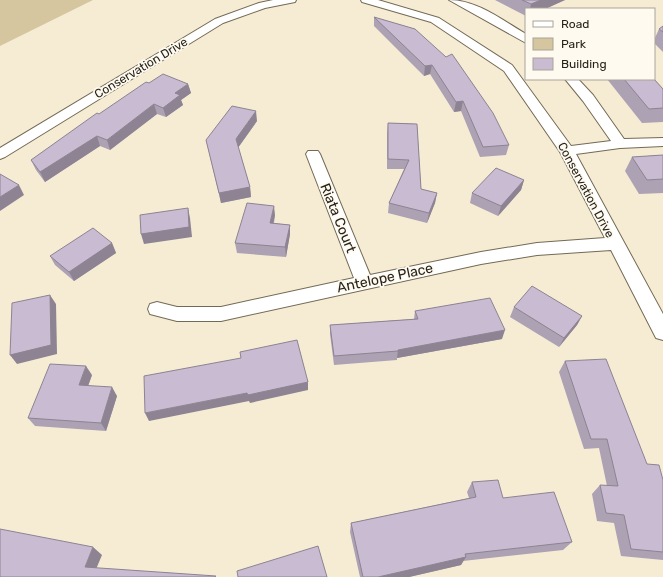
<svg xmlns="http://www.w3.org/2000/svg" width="663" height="577" viewBox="0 0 663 577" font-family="Rubik,sans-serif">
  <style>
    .green { fill: #d5c6a0 }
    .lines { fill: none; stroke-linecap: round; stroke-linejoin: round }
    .street-casing { stroke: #736a55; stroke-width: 2 }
    .street { fill: #fff; fill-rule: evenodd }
    .wall { fill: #ada1b4 }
    .shaded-wall { fill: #8d8392 }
    .building { fill: #c9bbd1; stroke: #8d8392 }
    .labels { text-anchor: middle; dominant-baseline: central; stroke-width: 3.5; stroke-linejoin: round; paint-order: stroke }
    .far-street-label { font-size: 12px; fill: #27231a; stroke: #fefaf0 }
    .street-label { font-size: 14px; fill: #27231a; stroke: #fefaf0 }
  </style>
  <rect width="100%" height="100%" fill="#f6ecd4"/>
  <!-- green -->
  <path class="green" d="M0,0h93l-93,46z"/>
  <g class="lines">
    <defs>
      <g id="street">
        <path d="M273,0h23l-1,2 -30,6 -42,15 -218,134 -5,2v-11l215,-129 44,-16z"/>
        <path d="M361,0h17l61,18 73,47 59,81 40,-5 -28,-40 -18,-22h13l15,16 31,44 39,-1v8l-43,2 -44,6 87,160v26l-7,-2 -45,-88 -74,5 -56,9 -260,57h-44l-27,-7 -2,-5 2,-5 7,-2 20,5h44l133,-29 -48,-124 2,-3h10l2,3 50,121 111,-23 56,-9 68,-5 -45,-86 -56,-81 -73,-49 -69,-20z"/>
        <path d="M449,0c28,0 53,20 77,34v9z"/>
      </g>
    </defs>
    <!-- street casing -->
    <use href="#street" class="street-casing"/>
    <!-- street -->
    <use href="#street" class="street"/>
  </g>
  <!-- wall -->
  <g class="wall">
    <path d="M495,0h70l-20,9h-19v7z"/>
    <path d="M374,17l41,12 94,116 -3,10 -26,2 -19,-46 -7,1 -24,-38 -6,2 -50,-50z"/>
    <path d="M663,26v26l-9,-9v-3l5,-11z"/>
    <path d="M607,79h47l9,10v33l-21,1z"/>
    <path d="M149,83l39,1 3,9 -10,7 2,5 -17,12 -9,-3 -47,36 -10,-4 -55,36 -9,-12 -5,-10z"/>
    <path d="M257,121l-19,27 12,39 1,10 -30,6 -15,-63z"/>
    <path d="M388,123l29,1 4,65 16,4 -2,10 -8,20 -39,-10 1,-10 15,-34h-17v-36z"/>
    <path d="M663,155v38l-24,1 -14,-23 7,-14z"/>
    <path d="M524,180l-3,10 -23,26 -28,-13 2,-10z"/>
    <path d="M275,215l-1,8 16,2v9l-4,23 -49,-4 -2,-10z"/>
    <path d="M112,243l4,10 -42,28 -19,-16 -5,-9z"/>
    <path d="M514,307l68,9 -5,9 -18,22 -49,-30z"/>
    <path d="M415,311l87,28 -105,19v2l-63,5 -4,-31v-9l84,-6z"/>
    <path d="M565,361l82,103 16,16v80l-42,-4 -7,-33 -17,-2 -5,-27 8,-9 7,1 -8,-38 -15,1 -25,-77z"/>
    <path d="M92,375l-4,11 29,10 -11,35 -71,-5 -7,-8z"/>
    <path d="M472,482l31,16 69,44 -9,8 -100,11 -2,4 -52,12h-49l-10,-45 1,-9 118,-25 -2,-6z"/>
  </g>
  <!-- shaded-wall -->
  <g class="shaded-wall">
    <path d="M541,0h24l-20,9h-15l1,-5z"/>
    <path d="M432,65l-2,9 -6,2 1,-10z"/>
    <path d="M188,84l3,9 -10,7 2,5 -17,12 -3,-9 12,-15z"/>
    <path d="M463,101l-2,10 -7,1 2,-10z"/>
    <path d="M154,104l3,10 -47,36 -3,-10z"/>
    <path d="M256,111l1,10 -20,28 -1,-10z"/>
    <path d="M97,136l3,10 -55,36 -5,-10z"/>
    <path d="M524,180l-3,10 -23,26 3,-10z"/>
    <path d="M19,185l5,10 -24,16v-14z"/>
    <path d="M250,187l1,10 -30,6 -2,-10z"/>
    <path d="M437,193l-2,10 -8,20 2,-10z"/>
    <path d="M274,206l1,9 -4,18 -1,-10z"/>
    <path d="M188,208l2,10 2,19 -48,7 -3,-10z"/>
    <path d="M290,225v9l-4,23 -1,-10z"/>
    <path d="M112,243l4,10 -42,28 -5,-9z"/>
    <path d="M50,295l6,9 1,50 -40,10 -7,-9z"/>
    <path d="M582,316l-5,9 -18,22 5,-9z"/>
    <path d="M505,330l-3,9 -105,19 1,-8z"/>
    <path d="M86,366l6,9 -7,19 -6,-9z"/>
    <path d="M308,382v8l-58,13 -1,-2 -100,20 -4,-8 102,-20z"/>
    <path d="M112,387l5,9 -11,35 -5,-8z"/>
    <path d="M93,547l9,8 -8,19 -9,-7z"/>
    <path d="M466,557l-5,8 -52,12h-31z"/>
  </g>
  <!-- building -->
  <g class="building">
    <path d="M522,0h19l-10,4z"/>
    <path d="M374,17l41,12 31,28 6,-3 41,59 16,32 -26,2 -20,-46 -7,1 -24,-37 -7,1z"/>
    <path d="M663,26v6l-4,-3z"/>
    <path d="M163,74l25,10 -13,9 5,2 -17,13 -9,-4 -47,36 -10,-4 -57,36 -9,-12 66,-47 2,1 47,-32 3,1z"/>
    <path d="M624,79h30l9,10v19l-14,1z"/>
    <path d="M232,106l24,5 -20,28 14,48 -31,6 -13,-53z"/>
    <path d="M388,123l29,1 4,65 16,4 -8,20 -40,-10 20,-43 -21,-1z"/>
    <path d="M663,155v24l-16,1 -15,-23z"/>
    <path d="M496,168l28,12 -23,26 -29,-13z"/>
    <path d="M0,174l19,11 -19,12z"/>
    <path d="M247,203l27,3 -4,17 20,2 -5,22 -50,-4z"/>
    <path d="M188,208l1,19 -48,7 -1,-19z"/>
    <path d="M93,228l19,15 -43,29 -19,-16z"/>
    <path d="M532,286l50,30 -18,22 -50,-31z"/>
    <path d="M50,295l1,50 -41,10 2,-52z"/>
    <path d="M490,298l15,32 -107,20v1l-64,5 -4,-31 88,-6 -3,-8z"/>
    <path d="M297,340l11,42 -60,13 -1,-2 -102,20 -1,-37 97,-18 -1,-6z"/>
    <path d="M606,359l41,105 12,1 4,15v72l-32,-3 -7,-34 -18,-2 -6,-28 18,1 -11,-47h-16l-26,-78z"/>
    <path d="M50,364l36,2 -7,19 33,2 -11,36 -73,-5z"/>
    <path d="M498,480l5,18 51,-6 18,50 -107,12 1,3 -88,20h-15l-12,-54 125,-26 -4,-15z"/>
    <path d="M0,529l93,18 -8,20 131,9 -1,1h-215z"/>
    <path d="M318,546l9,31h-89l-1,-6z"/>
  </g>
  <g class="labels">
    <!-- far-street labels -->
    <g class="far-street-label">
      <text transform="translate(141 68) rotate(-31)">Conservation Drive</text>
      <text transform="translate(586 190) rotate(62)">Conservation Drive</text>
    </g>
    <!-- street labels -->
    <g class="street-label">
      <text transform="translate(338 218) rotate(68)">Riata Court</text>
      <text transform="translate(385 278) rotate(-12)">Antelope Place</text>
    </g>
  </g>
  <!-- legend -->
  <rect x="525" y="8" width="130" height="72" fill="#fefaf0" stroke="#a8a49a"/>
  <rect x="533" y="21" width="20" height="6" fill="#ffffff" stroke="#a8a49a"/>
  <text x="561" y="28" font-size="12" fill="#27231a">Road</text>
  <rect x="533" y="38" width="20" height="12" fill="#d5c6a0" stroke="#a8a49a"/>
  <text x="561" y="48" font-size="12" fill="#27231a">Park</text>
  <rect x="533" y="58" width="20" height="12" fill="#c9bbd1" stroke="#a8a49a"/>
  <text x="561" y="68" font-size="12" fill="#27231a">Building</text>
</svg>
